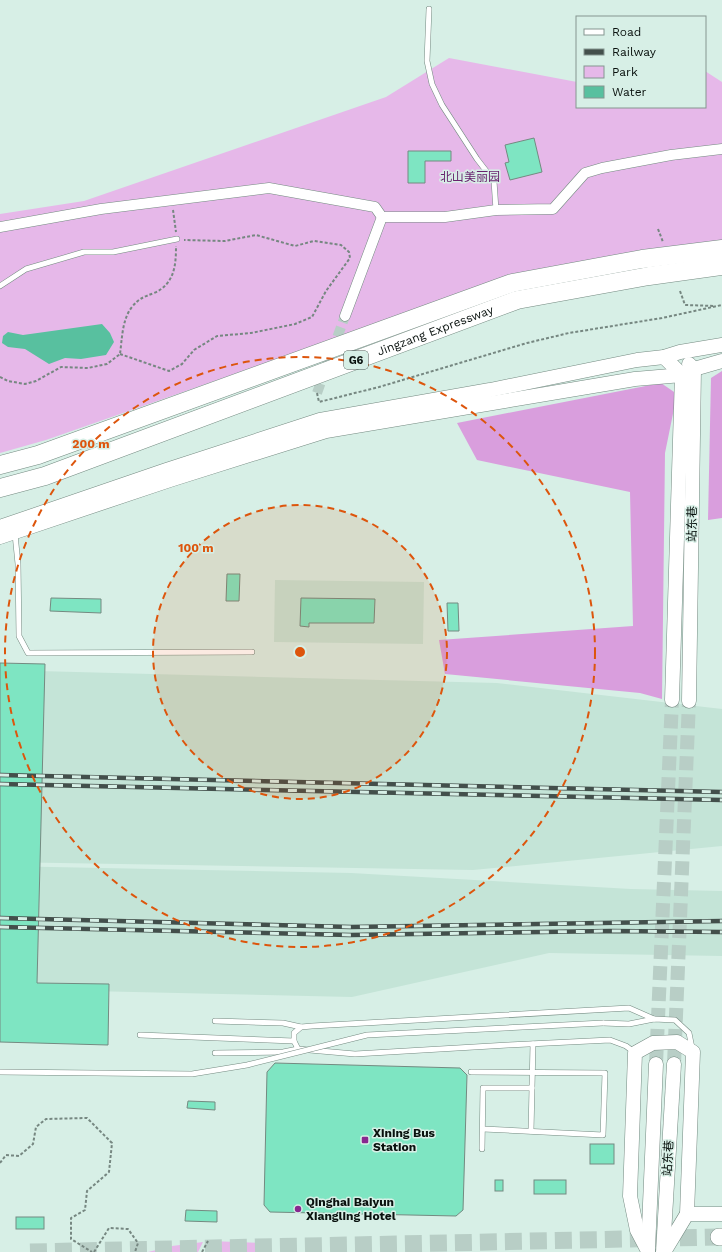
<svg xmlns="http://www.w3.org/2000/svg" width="722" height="1252" viewBox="0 0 722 1252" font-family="'Work Sans','Noto Sans SC',sans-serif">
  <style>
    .built { fill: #c4e4d7 }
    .green { fill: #e6b8e9 }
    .forest { fill: #d99edd }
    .water { fill: #58c09f }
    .building { fill: #7ee5c2; stroke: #748a81 }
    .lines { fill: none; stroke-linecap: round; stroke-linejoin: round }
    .minor-tunnel { stroke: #b8cec6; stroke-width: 10; stroke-dasharray: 10 5; stroke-linecap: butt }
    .secondary-tunnel { stroke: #b8cec6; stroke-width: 14; stroke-dasharray: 14 7; stroke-linecap: butt }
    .trunk-tunnel { stroke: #b8cec6; stroke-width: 17; stroke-dasharray: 17 8; stroke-linecap: butt }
    .service-casing { stroke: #748a81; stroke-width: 6 }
    .minor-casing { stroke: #748a81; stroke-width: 11 }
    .secondary-casing { stroke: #748a81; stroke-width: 15 }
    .trunk-casing { stroke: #748a81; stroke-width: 18 }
    .motorway-casing { stroke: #748a81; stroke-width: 19 }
    .path { stroke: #768781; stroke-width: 2; stroke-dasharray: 3 2; stroke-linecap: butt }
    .service { stroke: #fff; stroke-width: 5 }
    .minor { stroke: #fff; stroke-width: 10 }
    .secondary { stroke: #fff; stroke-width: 14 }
    .trunk { stroke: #fff; stroke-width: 17 }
    .motorway { stroke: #fff; stroke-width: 18 }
    .rail-casing { stroke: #434f4b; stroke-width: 4.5 }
    .rail { stroke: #d7efe6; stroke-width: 3; stroke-dasharray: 9; stroke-linecap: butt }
    .service-bridge-casing { stroke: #748a81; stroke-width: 6; stroke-linecap: butt }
    .service-bridge { stroke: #fff; stroke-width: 5 }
    .ring { fill: none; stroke: #dd550c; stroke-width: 2; stroke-dasharray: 7 5 }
    .poi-dot { fill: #882790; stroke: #d7efe6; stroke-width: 1.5 }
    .labels { text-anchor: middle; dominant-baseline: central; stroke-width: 3; stroke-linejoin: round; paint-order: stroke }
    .shield { fill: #d7efe6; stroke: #47544f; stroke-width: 1 }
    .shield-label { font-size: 11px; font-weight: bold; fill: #09110e }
    .park-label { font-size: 12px; fill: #68226e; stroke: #d7efe6 }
    .street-label { font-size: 12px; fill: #09110e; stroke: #d7efe6 }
    .poi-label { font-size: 12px; font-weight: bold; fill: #09110e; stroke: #d7efe6; text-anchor: start }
    .centre { fill: #dd550c; stroke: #d7efe6; stroke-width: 2 }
    .ring-label { font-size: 12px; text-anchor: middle; font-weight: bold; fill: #dd550c; stroke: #d7efe6; stroke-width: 3; stroke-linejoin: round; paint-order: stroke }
  </style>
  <rect width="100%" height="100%" fill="#d7efe6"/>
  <!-- built -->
  <g class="built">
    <path d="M275,580l149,2 -1,62 -149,-2z"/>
    <path d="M0,670l497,13 225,26v137l-249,24 -473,-8z"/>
    <path d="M0,866l351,7 280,16 91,2v65l-173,-3 -197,44 -352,-8z"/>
  </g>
  <!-- green -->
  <g class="green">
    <path d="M449,58l128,24v25h128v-36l17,11v163l-382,92 -294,103 -46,13v-239l84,-13 302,-104z"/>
    <path d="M210,1241l51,2v9h-56z"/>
    <path d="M203,1242l-5,10h-50l24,-6z"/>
  </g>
  <!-- forest -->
  <g class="forest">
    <path d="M722,371v147l-14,2 3,-142z"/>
    <path d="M661,383l16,11 -12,59 -3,246 -22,-6 -195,-19 -6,-34 194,-14 -3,-134 -153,-32 -20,-37z"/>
  </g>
  <!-- water -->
  <path class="water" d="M102,324l8,9 4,9 -8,13 -25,4 -16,-1 -16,6 -24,-15 -17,-2 -6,-4 1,-7 5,-4 15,3z"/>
  <!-- building -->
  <g class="building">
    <path d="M534,138l8,34 -32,8 -5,-17 4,-1 -4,-17z"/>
    <path d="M408,151h43v10h-26v22h-17z"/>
    <path d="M227,574h13l-1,27h-13z"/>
    <path d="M51,598l50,1v14l-51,-2z"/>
    <path d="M301,598l74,1 -1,24h-65v4l-9,-1z"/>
    <path d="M447,603h11l1,28h-11z"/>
    <path d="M0,663l45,1 -8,319 72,1 -1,61 -108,-3z"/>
    <path d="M275,1063l185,5 7,7 -4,135 -7,6 -186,-4 -6,-7 3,-133z"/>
    <path d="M188,1101l27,1v8l-28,-2z"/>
    <rect x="590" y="1144" width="24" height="20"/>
    <rect x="495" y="1180" width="8" height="11"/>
    <rect x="534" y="1180" width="32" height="14"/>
    <path d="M186,1210l31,1v11l-32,-1z"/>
    <rect x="16" y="1217" width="28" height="12"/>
  </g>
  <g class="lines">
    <!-- minor-tunnel -->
    <path class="minor-tunnel" d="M317,393l28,-77"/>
    <!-- secondary-tunnel -->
    <g class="secondary-tunnel">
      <path d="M656,1064l16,-364"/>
      <path d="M674,1064l15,-363"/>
    </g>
    <!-- trunk-tunnel -->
    <path class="trunk-tunnel" d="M30,1252l689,-15"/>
    <defs>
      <g id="service">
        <path d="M429,9l-2,52 5,23 10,21 35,54 17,22 2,29"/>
        <path d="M0,286l26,-17 58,-17h29l64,-13"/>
        <path d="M15,534l3,30 1,72 9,17 224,-1"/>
        <path d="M215,1021l68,2 18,4"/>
        <path d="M603,1023l26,1 25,-5 21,1 14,13 3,15"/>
        <path d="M140,1035l154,6"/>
        <path d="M634,1052l-8,-6 -16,-6 -102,5 -153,9 -57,-5 -4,-8v-8l7,-6 11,-1 317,-18 25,11"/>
        <path d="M215,1053l68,-1 15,-3"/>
        <path d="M471,1072l134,1 -2,62 -120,-6"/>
        <path d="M531,1131l2,-87"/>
        <path d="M482,1149l1,-61h49"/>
      </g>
      <g id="minor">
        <path d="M0,227l101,-18 168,-21 106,19 7,10h63l51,-7 57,-1 32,-36 17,-5 69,-13 51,-6"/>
        <path d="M345,316l37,-99"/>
      </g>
      <g id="secondary">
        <path d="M664,357l18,18 -10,325"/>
        <path d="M0,527l166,-57 154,-50 170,-30 147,-30 27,-3 16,-5 42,-7"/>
        <path d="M0,537l170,-57 156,-49 309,-52 47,-4 12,-6 28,-8"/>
        <path d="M689,701l5,-332 -5,-5"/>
        <path d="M648,1250l8,-186"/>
        <path d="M648,1251l-11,-21 -7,-34 5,-143 18,-10 24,-1 16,10 -6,162"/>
        <path d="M663,1252l11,-188"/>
        <path d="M664,1252l23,-38h35"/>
      </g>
      <path id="trunk" d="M719,1237h3"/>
      <g id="motorway">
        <path d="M0,465l38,-10 474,-172 130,-24 80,-10"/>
        <path id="s1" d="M0,488l45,-12 472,-176 132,-24 73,-10"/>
      </g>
    </defs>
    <!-- service casing -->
    <use href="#service" class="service-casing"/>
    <!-- minor casing -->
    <use href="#minor" class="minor-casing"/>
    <!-- secondary casing -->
    <use href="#secondary" class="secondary-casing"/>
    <!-- trunk casing -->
    <use href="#trunk" class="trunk-casing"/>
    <!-- motorway casing -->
    <use href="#motorway" class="motorway-casing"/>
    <!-- path -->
    <g class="path">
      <path d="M173,210l3,22"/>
      <path d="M658,229l5,13"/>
      <path d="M680,291l5,14 30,1"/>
      <path d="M120,354l49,17 13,-7 12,-14 23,-14 34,-3 44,-9 17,-7 14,-26 24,-33 -1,-6 -8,-7 -27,-4 -19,5 -39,-11 -31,6 -41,-1"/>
      <path d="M0,377l8,4 17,3 11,-3 25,-14 27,1 19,-4 13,-10c2,-14 2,-35 12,-47 7,-9 12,-10 22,-14 21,-9 22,-29 22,-47"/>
      <path d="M317,393l2,9 60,-15 148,-44 42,-10 93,-15 60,-13"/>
      <path d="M0,1163l6,-8 13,1 14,-12 3,-17 10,-8 41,-1 25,25 -3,29 -22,19 -2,19 -14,8v21l21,13"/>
      <path d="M94,1252l15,-24 19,1 10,14 -3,9"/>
      <path d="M202,1252l6,-11"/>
    </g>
    <!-- service -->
    <use href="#service" class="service"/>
    <!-- minor -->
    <use href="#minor" class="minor"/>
    <!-- secondary -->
    <use href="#secondary" class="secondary"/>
    <!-- trunk -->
    <use href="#trunk" class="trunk"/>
    <!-- motorway -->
    <use href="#motorway" class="motorway"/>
    <defs>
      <g id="rail">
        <path d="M0,775l722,17"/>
        <path d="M0,784l722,16"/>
        <path d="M0,918l351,9 371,-6"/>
        <path d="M0,927l350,8 260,-4 112,1"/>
      </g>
    </defs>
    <!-- rail casing -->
    <use href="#rail" class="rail-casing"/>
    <!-- rail -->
    <use href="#rail" class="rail"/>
    <defs>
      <path id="service-bridge" d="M0,1072l192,2 55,-9 120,-30 236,-12"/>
    </defs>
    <!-- service-bridge casing -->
    <use href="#service-bridge" class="service-bridge-casing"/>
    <!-- service-bridge -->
    <use href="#service-bridge" class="service-bridge"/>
  </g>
  <!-- distance rings -->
  <circle cx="300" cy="652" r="147" fill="#dd550c" fill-opacity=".12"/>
  <g class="ring">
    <circle cx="300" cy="652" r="147"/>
    <circle cx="300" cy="652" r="295"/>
  </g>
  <!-- markers -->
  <g class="poi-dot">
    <rect x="361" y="1136" width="8" height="8" rx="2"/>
    <circle cx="298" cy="1209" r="4"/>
  </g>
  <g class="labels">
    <!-- shield labels -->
    <rect class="shield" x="344" y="351" width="24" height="18" rx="3"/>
    <g class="shield-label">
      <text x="356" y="360">G6</text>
    </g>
    <!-- park labels -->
    <g class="park-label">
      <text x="470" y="177">北山美丽园</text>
    </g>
    <!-- street labels -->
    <g class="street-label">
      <text stroke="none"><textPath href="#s1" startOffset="463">Jingzang Expressway</textPath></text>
      <text transform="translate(692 524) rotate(-89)">站东巷</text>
      <text transform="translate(668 1158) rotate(-87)">站东巷</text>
    </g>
    <!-- poi labels -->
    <g class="poi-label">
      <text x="373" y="1133">Xining Bus<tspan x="373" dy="14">Station</tspan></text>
      <text x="306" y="1202">Qinghai Baiyun<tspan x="306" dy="14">Xiangling Hotel</tspan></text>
    </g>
  </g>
  <circle cx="300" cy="652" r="6" class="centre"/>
  <g class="ring-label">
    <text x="91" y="448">200 m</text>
    <text x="196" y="552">100 m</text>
  </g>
  <!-- legend -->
  <rect x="576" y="16" width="130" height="92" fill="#d7efe6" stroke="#859690"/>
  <rect x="584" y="29" width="20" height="6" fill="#ffffff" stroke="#859690"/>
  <text x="612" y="36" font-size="12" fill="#09110e">Road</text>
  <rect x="584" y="49" width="20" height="6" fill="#434f4b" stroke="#859690"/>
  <text x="612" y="56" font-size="12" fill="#09110e">Railway</text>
  <rect x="584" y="66" width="20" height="12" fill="#e6b8e9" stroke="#859690"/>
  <text x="612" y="76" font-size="12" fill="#09110e">Park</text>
  <rect x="584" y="86" width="20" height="12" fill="#58c09f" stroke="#859690"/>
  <text x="612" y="96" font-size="12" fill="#09110e">Water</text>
</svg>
